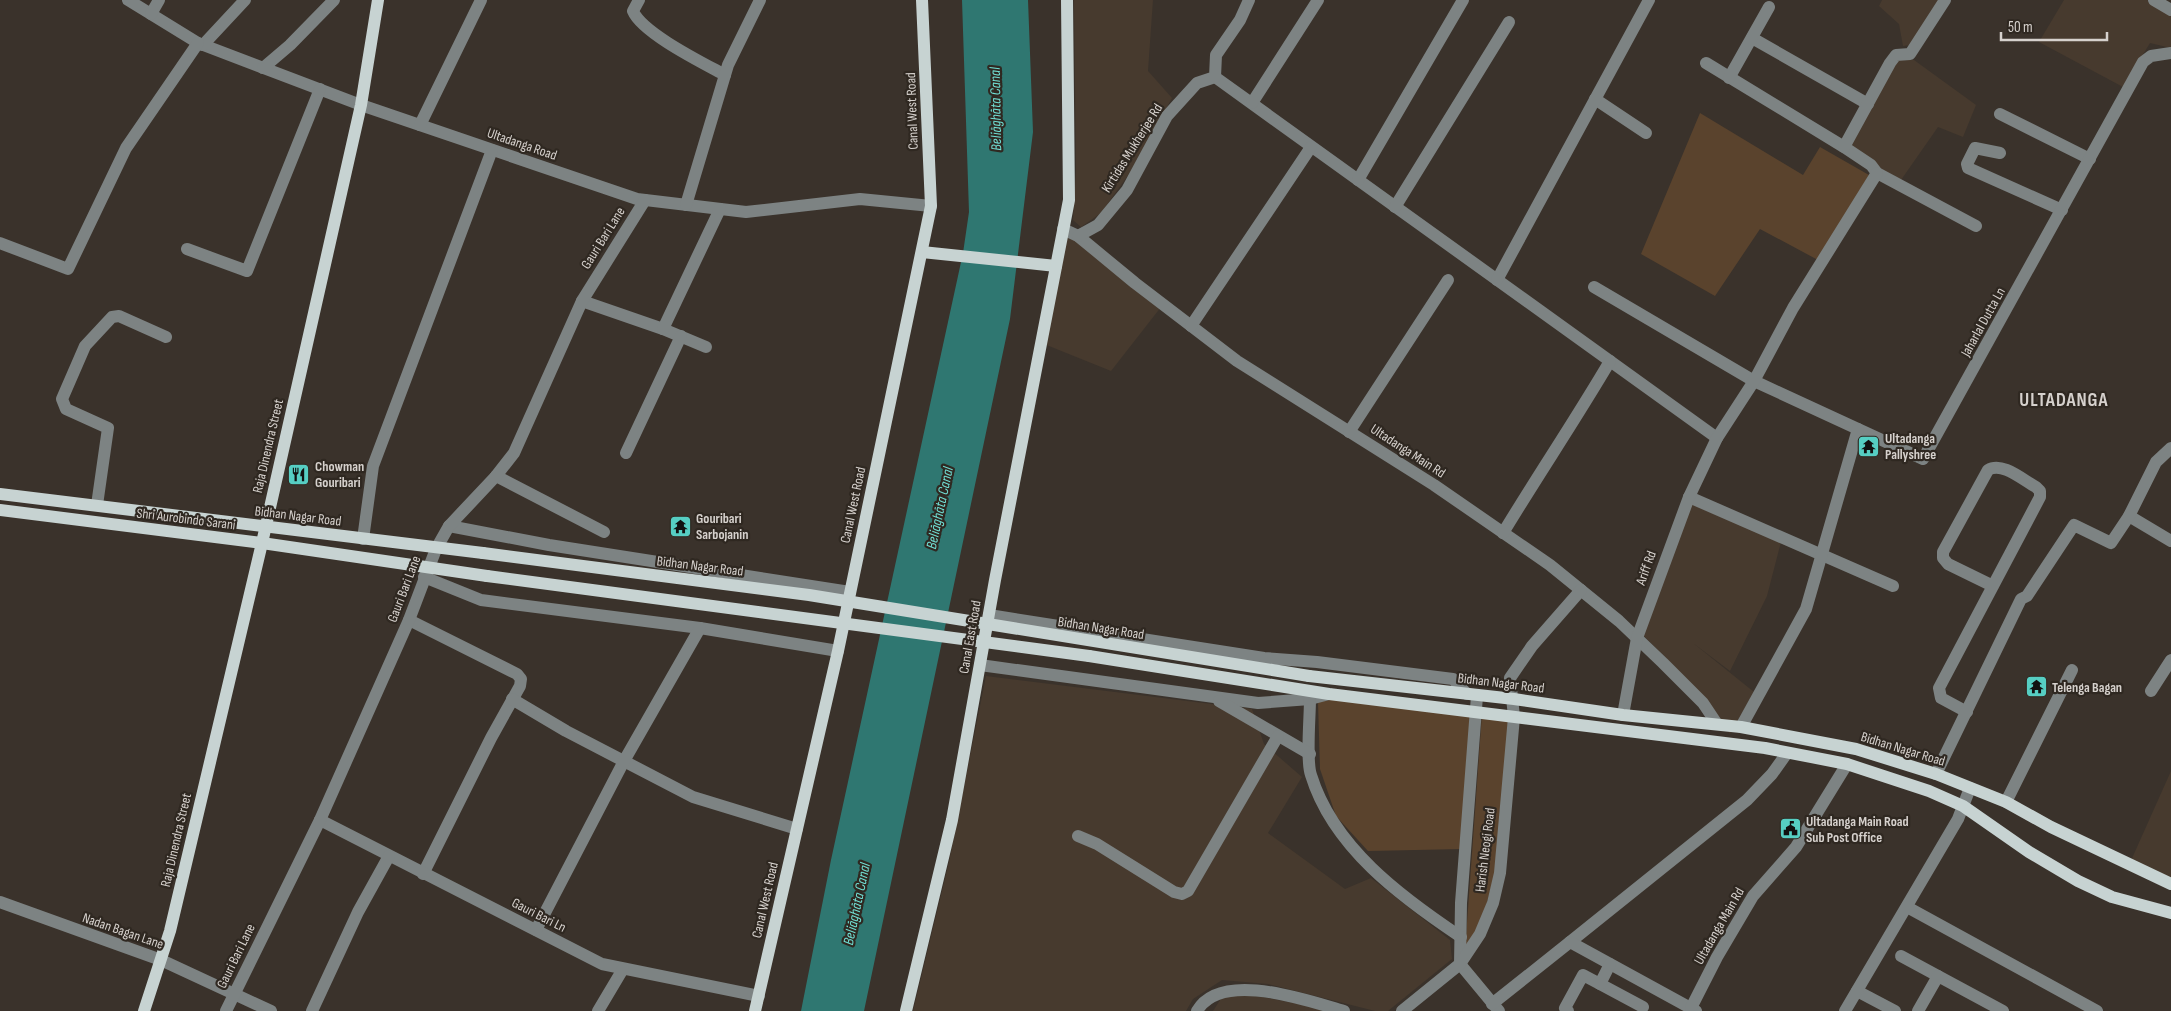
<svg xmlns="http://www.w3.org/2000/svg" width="2171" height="1011" viewBox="0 0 2171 1011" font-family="'Sofia Sans Condensed',sans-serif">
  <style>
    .built { fill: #473a2e }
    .green { fill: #5a432d }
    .water { fill: #2f7771 }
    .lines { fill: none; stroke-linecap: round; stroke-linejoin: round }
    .minor { stroke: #7d8383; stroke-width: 12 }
    .major { stroke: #c7d3d2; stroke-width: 12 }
    .major-bridge { stroke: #c7d3d2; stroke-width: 12 }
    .labels { text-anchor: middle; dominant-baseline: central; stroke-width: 4.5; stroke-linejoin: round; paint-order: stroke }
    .street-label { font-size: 14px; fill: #d6d1cd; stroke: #2f2821 }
    .poi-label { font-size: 14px; font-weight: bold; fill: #d6d1cd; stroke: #2f2821; text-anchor: start }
    .water-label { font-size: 15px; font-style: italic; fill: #71dfd4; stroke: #2f2821 }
    .district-label { font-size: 19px; font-weight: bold; letter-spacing: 1px; fill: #d6d1cd; stroke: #2f2821 }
  </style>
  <rect width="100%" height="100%" fill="#3a322b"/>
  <!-- built -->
  <g class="built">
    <path d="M1074,0h79l-5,71 24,27 -41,73 -30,42 -20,14 -8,-7 3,-50z"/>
    <path d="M1882,0h57l-28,45 -8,1 -4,-22 -20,-18z"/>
    <path d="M2064,0h83l24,14v34l-21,-5 -27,44 -84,-45z"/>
    <path d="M1896,59l18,1 62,45 -13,32 -25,-10 -37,53 -23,-12 -29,-24z"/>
    <path d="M1067,236l7,2 87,69 -50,64 -67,-27z"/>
    <path d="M1691,504l90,38 -14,54 -37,75 -37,-28 61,49 -24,42 -23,-34 -65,-66z"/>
    <path d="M986,676l266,33 12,35 38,33 -34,56 77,56 26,-11 79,62 2,19 -64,52h-13l-107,-27 -46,-4 -29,19 -7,12h-273l36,-149z"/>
    <path d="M2171,771v115l-42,-21z"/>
    <path d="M1247,994l88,17h-122l9,-14z"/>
  </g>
  <!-- green -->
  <g class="green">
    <path d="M1700,113l103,62 17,-28 49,28 -51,85 -58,-31 -45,67 -74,-42z"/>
    <path d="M1343,698l129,16 -9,135 -95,2 -32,-35 -16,-47 -2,-67z"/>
    <path d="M1482,714l27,2 -10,143 -18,65 -16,27z"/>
  </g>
  <!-- water -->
  <path class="water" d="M962,0h66l5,132 -23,187 -146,692h-63l30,-151 132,-607 6,-41z"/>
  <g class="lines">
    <!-- minor -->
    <g class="minor">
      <path d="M128,0l70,43 163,62 276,94 109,13 114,-13 71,7"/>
      <path d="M639,0l-6,11c9,22 70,52 92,64"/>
      <path d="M2154,0l17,10"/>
      <path d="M151,14l8,-14"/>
      <path d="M1752,38l116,66"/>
      <path d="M203,45l42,-45"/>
      <path d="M1706,63l138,84 27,18 6,8 99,53"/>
      <path d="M263,68l27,-23 44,-45"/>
      <path d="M1215,77l502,361"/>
      <path d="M1729,78l40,-71"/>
      <path d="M1595,99l51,34"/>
      <path d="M1252,103l66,-103"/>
      <path d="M2000,114l90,45"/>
      <path d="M420,125l61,-125"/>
      <path d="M1844,147l46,-84 6,-8 14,-1 2,-3 33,-51"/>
      <path d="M2000,153l-25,-5 -8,16 1,4 94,42"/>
      <path d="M1358,180l105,-180"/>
      <path d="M686,205l42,-140 32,-65"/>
      <path d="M1395,207l114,-185"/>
      <path d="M1063,229l15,7 57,47 102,78 197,124 116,80 69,56 44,42 40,40 14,21"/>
      <path d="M1078,236l20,-11 29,-35 40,-74 30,-33 18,-6 1,-22 24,-35 9,-20"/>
      <path d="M0,243l68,26 58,-121 72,-105"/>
      <path d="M187,249l60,22 73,-182"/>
      <path d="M1497,280l152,-280"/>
      <path d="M1594,287l160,94 169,78 220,-397 8,-6 20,-3"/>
      <path d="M582,301l81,28 43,18"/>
      <path d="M1191,326l120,-179"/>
      <path d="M663,329l57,-120"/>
      <path d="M1349,432l99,-152"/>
      <path d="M626,453l55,-117"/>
      <path d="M496,476l108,56"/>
      <path d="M1689,497l204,89"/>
      <path d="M97,505l11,-77 -42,-19 -4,-10 23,-53 27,-29 7,-1 47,21"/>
      <path d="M2129,516l42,25"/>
      <path d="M449,526l100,19 301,47"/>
      <path d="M1503,533c35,-58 73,-114 107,-172"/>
      <path d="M363,539l10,-73 119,-316"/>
      <path d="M424,577l57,23 219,28 138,23"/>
      <path d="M989,615l275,43 53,4 136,17 14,15"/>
      <path d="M409,620l108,54 4,5 -1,7 -29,52 -68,136"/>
      <path d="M980,665l278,38 52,-4 19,-5"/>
      <path d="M2151,691l20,-31"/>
      <path d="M1477,696l-16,207 -1,61 39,47"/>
      <path d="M512,699l54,32 127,66 104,32"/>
      <path d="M1310,699c0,17 -4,62 1,76 22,72 90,122 150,162"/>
      <path d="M1219,701l91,53"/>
      <path d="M1967,712l-26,-14 -2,-10 101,-191v-6l-4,-4c-13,-7 -34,-26 -48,-17l-45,82v6l5,6 45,22"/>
      <path d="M1623,715l14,-77 52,-141 28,-59 37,-57 39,-73 84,-135"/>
      <path d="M1741,727l65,-118 52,-180"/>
      <path d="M1936,774l85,-175 6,-3 47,-71 37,18 18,-27 27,-54 15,-14"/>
      <path d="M2006,802l66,-132"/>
      <path d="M320,820l282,144 157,32"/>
      <path d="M1078,836l19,8 77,48 8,2 6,-3 90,-155"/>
      <path d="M0,902l161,58 110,51"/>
      <path d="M1907,907l190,104"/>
      <path d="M536,930l88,-169 76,-133"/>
      <path d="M1570,942l177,-142 25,-26 15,-21"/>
      <path d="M1901,956l37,20"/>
      <path d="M1600,984l43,23"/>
      <path d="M1857,991l38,20"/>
      <path d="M1492,1004l78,-62 126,69"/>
      <path d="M1691,1008l26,-51 36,-61 43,-49 51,-83"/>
      <path d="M226,1011l94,-191 89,-200 27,-71 13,-23 47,-50 18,-23 68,-152 63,-101"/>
      <path d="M312,1011l46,-99 31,-56"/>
      <path d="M598,1011l25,-42"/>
      <path d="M1197,1011c24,-42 111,-10 147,0"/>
      <path d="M1402,1011l58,-47 20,-30 13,-31 7,-30 14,-156 -4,-39 22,-32 49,-56"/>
      <path d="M1568,1011l-3,-3 18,-33 17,9 10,-20"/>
      <path d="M1845,1011l113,-192 12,-31"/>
      <path d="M1918,1011l20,-35 65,35"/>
    </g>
    <!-- major -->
    <g class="major">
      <path d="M922,252l134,14"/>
      <path d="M0,494l483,59"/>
      <path d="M0,510l262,33 225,33"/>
      <path d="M1089,656l240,38 436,54 82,16 82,27 34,15 66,46 49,29 34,16 59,16"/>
      <path d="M1309,676l205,23 109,16 118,12 115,22 80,25 70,28 45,25 120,57"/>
      <path d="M144,1011l26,-80 92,-388 99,-438 17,-105"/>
      <path d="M755,1011l83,-360 93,-445 -9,-206"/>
      <path d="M906,1011l46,-191 43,-240 74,-380 -2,-200"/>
    </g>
    <!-- major-bridge -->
    <g class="major-bridge">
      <path d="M483,553l326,42 500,81"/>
      <path d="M487,576l602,80"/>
    </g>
  </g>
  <!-- icons -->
  <defs>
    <symbol id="temple-square" viewBox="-11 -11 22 22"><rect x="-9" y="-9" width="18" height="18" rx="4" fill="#56cec3" stroke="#2f2821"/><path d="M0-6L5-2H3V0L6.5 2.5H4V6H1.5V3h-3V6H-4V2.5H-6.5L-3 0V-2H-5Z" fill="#111"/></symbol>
    <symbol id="restaurant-square" viewBox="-11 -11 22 22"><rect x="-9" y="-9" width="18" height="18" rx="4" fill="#56cec3" stroke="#2f2821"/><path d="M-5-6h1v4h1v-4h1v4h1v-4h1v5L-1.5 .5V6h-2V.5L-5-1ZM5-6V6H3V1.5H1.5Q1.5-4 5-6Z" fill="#111"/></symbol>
    <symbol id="civic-square" viewBox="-11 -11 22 22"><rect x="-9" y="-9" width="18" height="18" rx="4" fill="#56cec3" stroke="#2f2821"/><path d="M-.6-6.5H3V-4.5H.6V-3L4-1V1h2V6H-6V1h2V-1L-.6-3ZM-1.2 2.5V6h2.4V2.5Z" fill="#111"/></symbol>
  </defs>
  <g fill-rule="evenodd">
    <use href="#temple-square" x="1856" y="434" width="25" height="25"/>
    <use href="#restaurant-square" x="286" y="462" width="25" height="25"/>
    <use href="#temple-square" x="668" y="514" width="25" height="25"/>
    <use href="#temple-square" x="2024" y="674" width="25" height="25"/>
    <use href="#civic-square" x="1778" y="816" width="25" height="25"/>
  </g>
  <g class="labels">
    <!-- street labels -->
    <g class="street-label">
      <text transform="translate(912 111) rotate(-92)">Canal West Road</text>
      <text transform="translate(522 144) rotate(19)">Ultadanga Road</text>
      <text transform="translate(1132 148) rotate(-58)">Kirtidas Mukherjee Rd</text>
      <text transform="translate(603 238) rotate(-58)">Gauri Bari Lane</text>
      <text transform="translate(1983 322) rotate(-61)">Jaharlal Dutta Ln</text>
      <text transform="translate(268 446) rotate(-77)">Raja Dinendra Street</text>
      <text transform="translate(1408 451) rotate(33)">Ultadanga Main Rd</text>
      <text transform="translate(853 505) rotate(-78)">Canal West Road</text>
      <text transform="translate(298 516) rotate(7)">Bidhan Nagar Road</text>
      <text transform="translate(186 519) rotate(7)">Shri Aurobindo Sarani</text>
      <text transform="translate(700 566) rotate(7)">Bidhan Nagar Road</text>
      <text transform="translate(1646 568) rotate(-70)">Ariff Rd</text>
      <text transform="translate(404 589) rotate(-69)">Gauri Bari Lane</text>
      <text transform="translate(1101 628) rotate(9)">Bidhan Nagar Road</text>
      <text transform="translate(970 637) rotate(-80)">Canal East Road</text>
      <text transform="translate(1501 683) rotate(7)">Bidhan Nagar Road</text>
      <text transform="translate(1903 749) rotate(17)">Bidhan Nagar Road</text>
      <text transform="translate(176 840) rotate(-77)">Raja Dinendra Street</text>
      <text transform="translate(1485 850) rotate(-83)">Harish Neogi Road</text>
      <text transform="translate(765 900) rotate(-77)">Canal West Road</text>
      <text transform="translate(539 915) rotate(27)">Gauri Bari Ln</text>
      <text transform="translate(1719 926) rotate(-60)">Ultadanga Main Rd</text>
      <text transform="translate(123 931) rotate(19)">Nadan Bagan Lane</text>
      <text transform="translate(236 956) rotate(-64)">Gauri Bari Lane</text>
    </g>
    <!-- poi labels -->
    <g class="poi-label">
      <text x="1885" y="438">Ultadanga<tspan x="1885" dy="16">Pallyshree</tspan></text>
      <text x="315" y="466">Chowman<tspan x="315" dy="16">Gouribari</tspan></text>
      <text x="696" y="518">Gouribari<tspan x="696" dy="16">Sarbojanin</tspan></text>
      <text x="2052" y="687">Telenga Bagan</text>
      <text x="1806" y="821">Ultadanga Main Road<tspan x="1806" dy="16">Sub Post Office</tspan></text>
    </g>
    <!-- water labels -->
    <g class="water-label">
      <text transform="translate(996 109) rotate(-91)">Beliāghāta Canal</text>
      <text transform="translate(940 508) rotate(-78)">Beliāghāta Canal</text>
      <text transform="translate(857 904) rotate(-78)">Beliāghāta Canal</text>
    </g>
    <!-- district labels -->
    <g class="district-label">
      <text x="2064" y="400">ULTADANGA</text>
    </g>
  </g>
  <!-- scale -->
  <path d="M2001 32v8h106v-8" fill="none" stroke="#d6d1cd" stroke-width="2.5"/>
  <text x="2008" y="32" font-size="15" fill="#d6d1cd" stroke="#2f2821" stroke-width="4" paint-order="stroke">50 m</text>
</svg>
